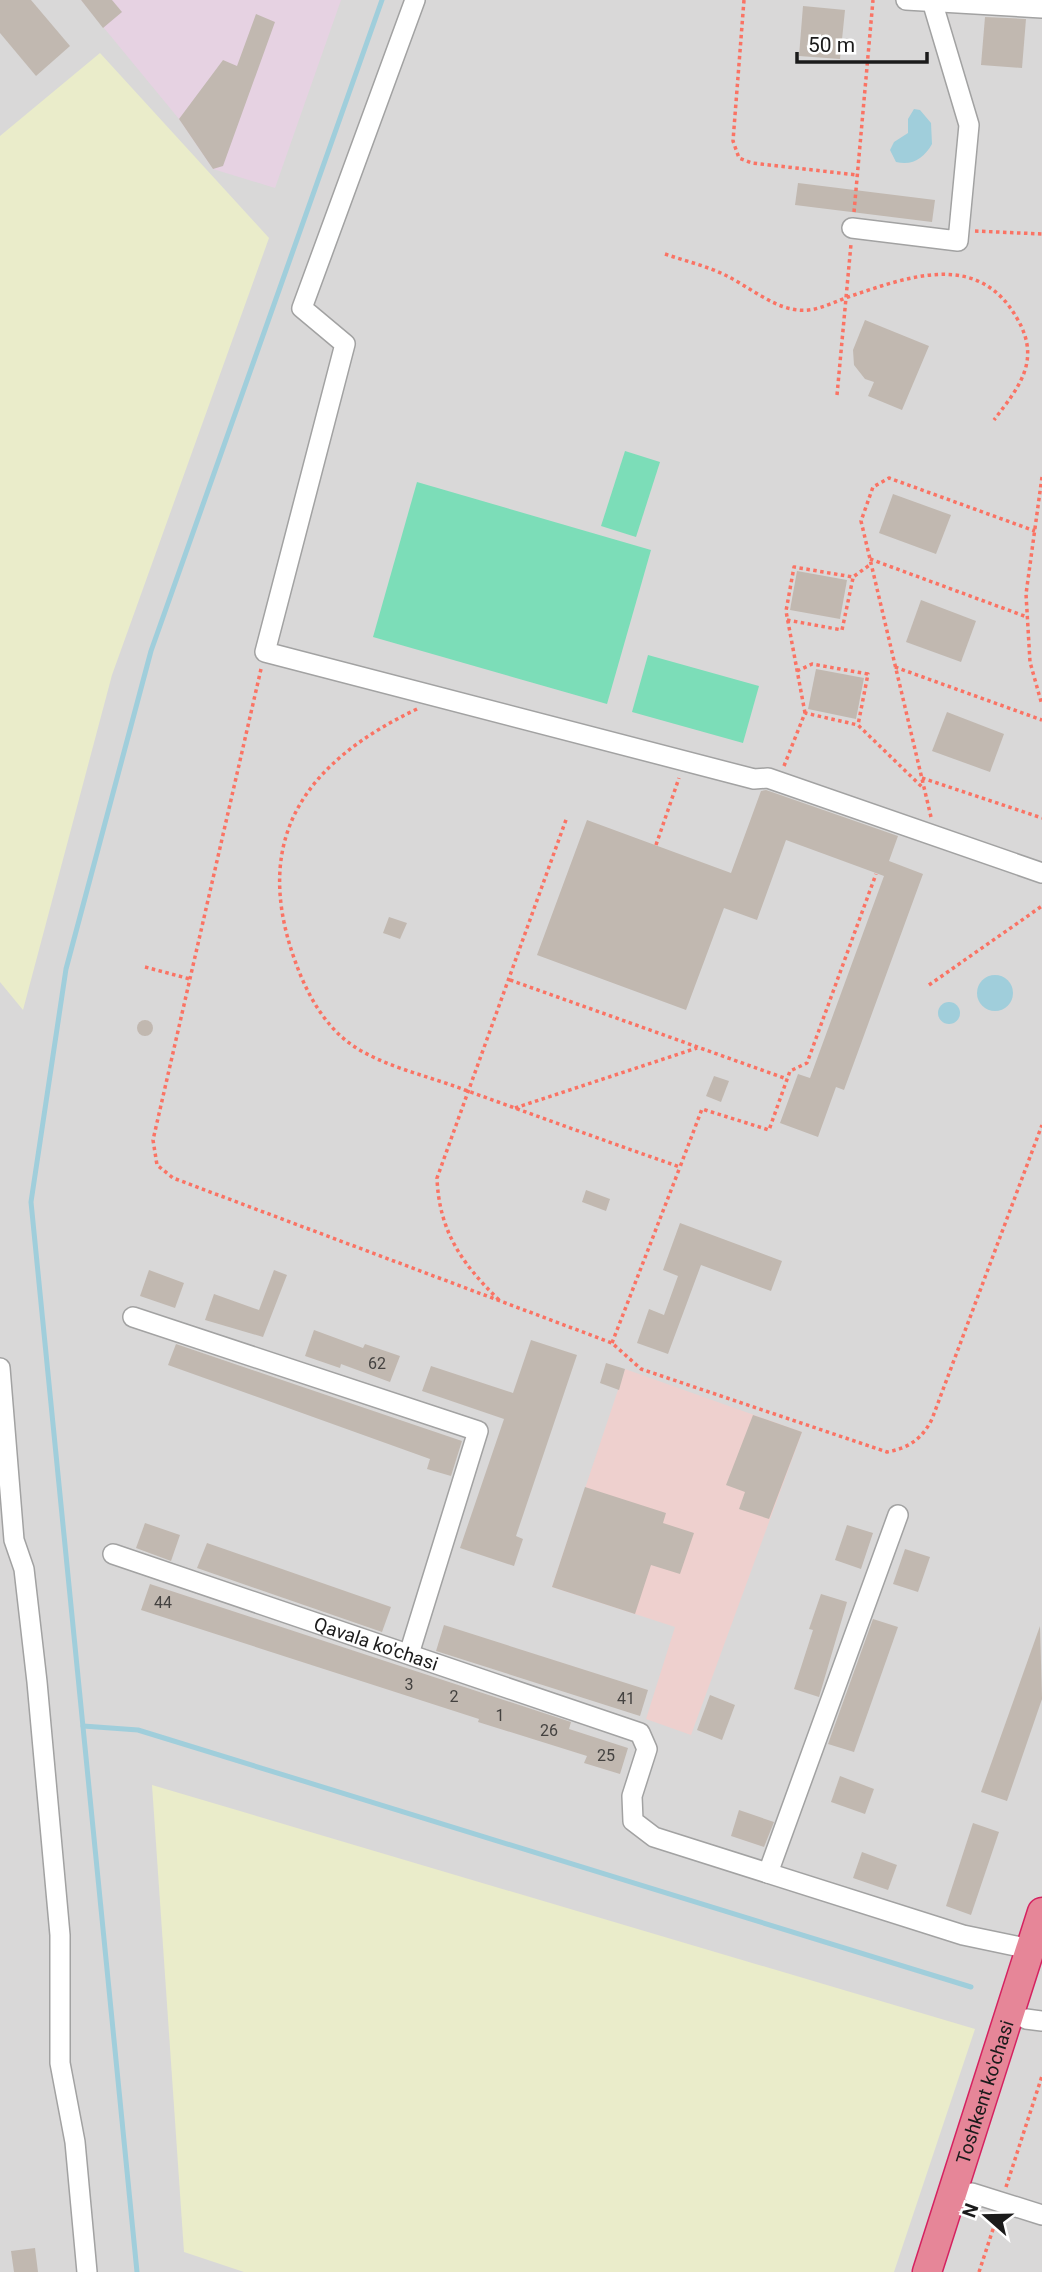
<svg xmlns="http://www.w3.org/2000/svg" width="1042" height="2272" viewBox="0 0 1042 2272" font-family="Roboto,sans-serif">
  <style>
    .residential { fill: #d9d8d8 }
    .commercial { fill: #eed0ce }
    .industrial { fill: #e6d2e2 }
    .farmland { fill: #eaecca }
    .pitch { fill: #7cddb8 }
    .water { fill: #a0cedb }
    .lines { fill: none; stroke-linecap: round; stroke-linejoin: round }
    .stream { stroke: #a0cedb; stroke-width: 5 }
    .building { fill: #c1b8b0 }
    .minor-casing { stroke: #a2a2a2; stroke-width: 22 }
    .highway-casing { stroke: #d52260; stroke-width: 31 }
    .path { stroke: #fa7364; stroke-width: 3.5; stroke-dasharray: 3.5 3.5; stroke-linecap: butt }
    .minor { stroke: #fff; stroke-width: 19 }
    .highway { stroke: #e68698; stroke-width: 28 }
    .labels { text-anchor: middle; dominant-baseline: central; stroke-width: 5; stroke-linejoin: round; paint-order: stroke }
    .number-label { font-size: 16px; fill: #444240 }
    .street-label { font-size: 19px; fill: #1b1b1b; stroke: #fff }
  </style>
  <rect width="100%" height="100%" fill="#ede9e0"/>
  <!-- residential -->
  <rect class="residential" x="0" y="0" width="1042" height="2272"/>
  <!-- commercial -->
  <path class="commercial" d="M625,1369l177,63 -111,303 -45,-16 29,-92 -123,-40z"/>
  <!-- industrial -->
  <path class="industrial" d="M81,0h260l-66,188 -62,-19 -34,-50z"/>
  <!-- farmland -->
  <g class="farmland">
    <path d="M100,53l169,185 -157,437 -89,335 -23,-28v-846z"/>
    <path d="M152,1785l823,244 -81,243h-650l-60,-20z"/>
  </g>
  <!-- pitch -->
  <g class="pitch">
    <path d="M625,451l35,11 -24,75 -35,-11z"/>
    <path d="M417,482l234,68 -44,154 -234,-67z"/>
    <path d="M648,655l111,31 -16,57 -111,-31z"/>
  </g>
  <!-- water -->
  <g class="water">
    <path d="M914,109l6,1 11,13 1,21c-8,14 -19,22 -36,18l-6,-12 4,-8 14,-9v-14z"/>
    <circle cx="995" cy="993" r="18"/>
    <circle cx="949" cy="1013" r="11"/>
  </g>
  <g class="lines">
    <!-- stream -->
    <g class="stream">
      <path d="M83,1726l55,4 833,257"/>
      <path d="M137,2272l-106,-1070 35,-233 85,-318 231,-651"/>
    </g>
  </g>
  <!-- building -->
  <g class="building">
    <path d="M0,0h31l39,46 -34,30 -36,-43z"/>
    <path d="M81,0h31l10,12 -19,16z"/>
    <path d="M803,6l42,4 -5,49 -41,-3z"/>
    <path d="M256,14l19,8 -52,144 -10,3 -34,-50 44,-59 14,6z"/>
    <path d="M985,17l41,2 -4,49 -41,-3z"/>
    <path d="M798,183l137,17 -3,22 -137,-17z"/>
    <path d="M865,320l64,26 -27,64 -34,-14 6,-14 -9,-3 -11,-14 -1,-15z"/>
    <path d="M893,494l58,21 -15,39 -57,-21z"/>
    <path d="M797,571l50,9 -7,39 -50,-9z"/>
    <path d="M921,600l55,21 -15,41 -55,-20z"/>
    <path d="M816,669l48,9 -8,41 -48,-10z"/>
    <path d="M947,712l57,22 -14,38 -58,-21z"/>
    <path d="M766,790l132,46 -9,25 34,13 -79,216 -8,-3 -18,50 -38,-14 18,-49 12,4 74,-202 -98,-36 -29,80 -33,-12 -38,102 -149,-55 50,-135 144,53 30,-82z"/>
    <path d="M389,917l18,6 -7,16 -17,-6z"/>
    <circle cx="145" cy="1028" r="8"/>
    <path d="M714,1076l15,5 -8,21 -15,-6z"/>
    <path d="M586,1190l24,9 -4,12 -24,-9z"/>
    <path d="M680,1223l102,38 -11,30 -70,-26 -33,89 -31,-11 12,-34 15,6 14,-39 -15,-6z"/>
    <path d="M149,1270l35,13 -9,25 -35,-12z"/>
    <path d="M274,1270l13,5 -24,62 -58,-17 9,-26 45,16z"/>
    <path d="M314,1330l49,18 2,-4 35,12 -10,26 -49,-18 -1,4 -35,-12z"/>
    <path d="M531,1340l46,15 -61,181 7,3 -9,27 -54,-18 44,-129 -82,-28 9,-25 82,27z"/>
    <path d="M176,1344l286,97 -11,35 -24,-7 3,-10 -262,-94z"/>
    <path d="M606,1363l19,6 -6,21 -19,-7z"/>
    <path d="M753,1415l49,17 -33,87 -30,-10 6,-17 -19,-7z"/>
    <path d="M585,1487l81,26 -3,10 31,10 -14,41 -29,-9 -16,49 -83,-27z"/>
    <path d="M145,1523l35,12 -9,26 -35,-13z"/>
    <path d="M847,1525l26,8 -12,36 -26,-9z"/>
    <path d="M207,1543l184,64 -9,25 -185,-64z"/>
    <path d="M905,1549l25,8 -12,35 -25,-8z"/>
    <path d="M150,1584l421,138 -2,7 59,19 -8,26 -36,-11 3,-7 -109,-34 1,-3 -338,-109z"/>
    <path d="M821,1594l26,8 -28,95 -25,-8 19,-59 -4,-1z"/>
    <path d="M873,1619l25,8 -44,125 -26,-8z"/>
    <path d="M444,1625l204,65 -8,26 -204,-65z"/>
    <path d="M1040,1626l2,73 -35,102 -26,-9z"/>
    <path d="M710,1695l25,10 -13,35 -25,-10z"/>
    <path d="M840,1776l34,13 -9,25 -34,-12z"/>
    <path d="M739,1810l35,12 -10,25 -33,-11z"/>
    <path d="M973,1823l26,9 -28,83 -25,-9z"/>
    <path d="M862,1852l35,13 -9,25 -35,-12z"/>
    <path d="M35,2248l3,24h-24l-3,-21z"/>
  </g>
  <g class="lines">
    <defs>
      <g id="minor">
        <path d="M415,0l-113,308 43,36 -80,308 489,127 14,-1 274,95"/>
        <path d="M906,0l136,8"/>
        <path d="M852,228l106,13 11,-116 -37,-124"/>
        <path d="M133,1317l345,114 -69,223"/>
        <path d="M0,1368l14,172 10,29 13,113 23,253v128l15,79 12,130"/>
        <path id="s1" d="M113,1554l527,179 7,16 -15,47 1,25 21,16 309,98 67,14"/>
        <path d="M768,1873l130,-358"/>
        <path d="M1026,2019l16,2"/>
        <path d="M972,2193l70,22"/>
      </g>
      <g id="highway">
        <path id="s2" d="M927,2272l115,-360"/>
      </g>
    </defs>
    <!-- minor casing -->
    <use href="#minor" class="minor-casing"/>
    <!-- highway casing -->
    <use href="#highway" class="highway-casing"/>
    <!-- path -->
    <g class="path">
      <path d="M744,0l-11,141 6,17 13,5 105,12"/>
      <path d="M854,212l19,-212"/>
      <path d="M975,231l67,3"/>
      <path d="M665,254c20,7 42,12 60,21 21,10 45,30 67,34 20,5 37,-5 56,-12 60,-20 131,-48 170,23 23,41 1,67 -24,100"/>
      <path d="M837,395l14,-151"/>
      <path d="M1042,477l-16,117 4,68 12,43"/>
      <path d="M870,559l157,58"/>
      <path d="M787,620l55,10 11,-52"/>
      <path d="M895,667l147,53"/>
      <path d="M261,669l-108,471 4,25 16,13 439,165 29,26 246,83c22,-4 35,-13 45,-33l110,-294"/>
      <path d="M797,671l15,-7 56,10 -10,51"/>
      <path d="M417,709c-109,52 -166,126 -123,249 11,32 29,67 58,87 32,22 77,31 113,45 72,26 143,52 215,77l22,-58 67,21 21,-59 17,-8 69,-189"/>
      <path d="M805,713l-19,-102 8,-44 59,10 18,-13"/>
      <path d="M784,766l21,-53 53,12 65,63"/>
      <path d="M922,778l120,40"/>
      <path d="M931,817l-70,-296 12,-34 16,-9 146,53"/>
      <path d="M656,845l23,-67"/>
      <path d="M145,967l45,12"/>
      <path d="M510,980l277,99"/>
      <path d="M929,985l113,-79"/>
      <path d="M515,1108l182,-60"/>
      <path d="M499,1300c-37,-36 -60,-69 -62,-122l130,-361"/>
      <path d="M612,1343l68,-176"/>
      <path d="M1006,2187l36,-111"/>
      <path d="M979,2272l18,-55"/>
    </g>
    <!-- minor -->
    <use href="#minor" class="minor"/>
    <!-- highway -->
    <use href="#highway" class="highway"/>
  </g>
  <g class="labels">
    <!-- number labels -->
    <g class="number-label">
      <text x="377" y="1363">62</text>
      <text x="163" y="1602">44</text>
      <text x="409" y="1684">3</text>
      <text x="454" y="1696">2</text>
      <text x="626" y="1698">41</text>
      <text x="500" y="1715">1</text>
      <text x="549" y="1730">26</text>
      <text x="606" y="1755">25</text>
    </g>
    <!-- street labels -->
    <g class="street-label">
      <text stroke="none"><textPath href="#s1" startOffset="278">Qavala ko'chasi</textPath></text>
      <text stroke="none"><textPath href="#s2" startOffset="189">Toshkent ko'chasi</textPath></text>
    </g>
  </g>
  <!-- north arrow -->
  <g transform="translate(986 2216) rotate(290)" stroke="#ffffff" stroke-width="5" paint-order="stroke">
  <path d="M0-5L12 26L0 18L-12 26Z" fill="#1b1b1b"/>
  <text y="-10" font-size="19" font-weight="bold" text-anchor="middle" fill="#1b1b1b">N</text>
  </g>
  <!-- scale -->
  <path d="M797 52v10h130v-10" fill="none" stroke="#1b1b1b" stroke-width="3.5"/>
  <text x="808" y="52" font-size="21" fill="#1b1b1b" stroke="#ffffff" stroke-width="5" paint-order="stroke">50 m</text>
</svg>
